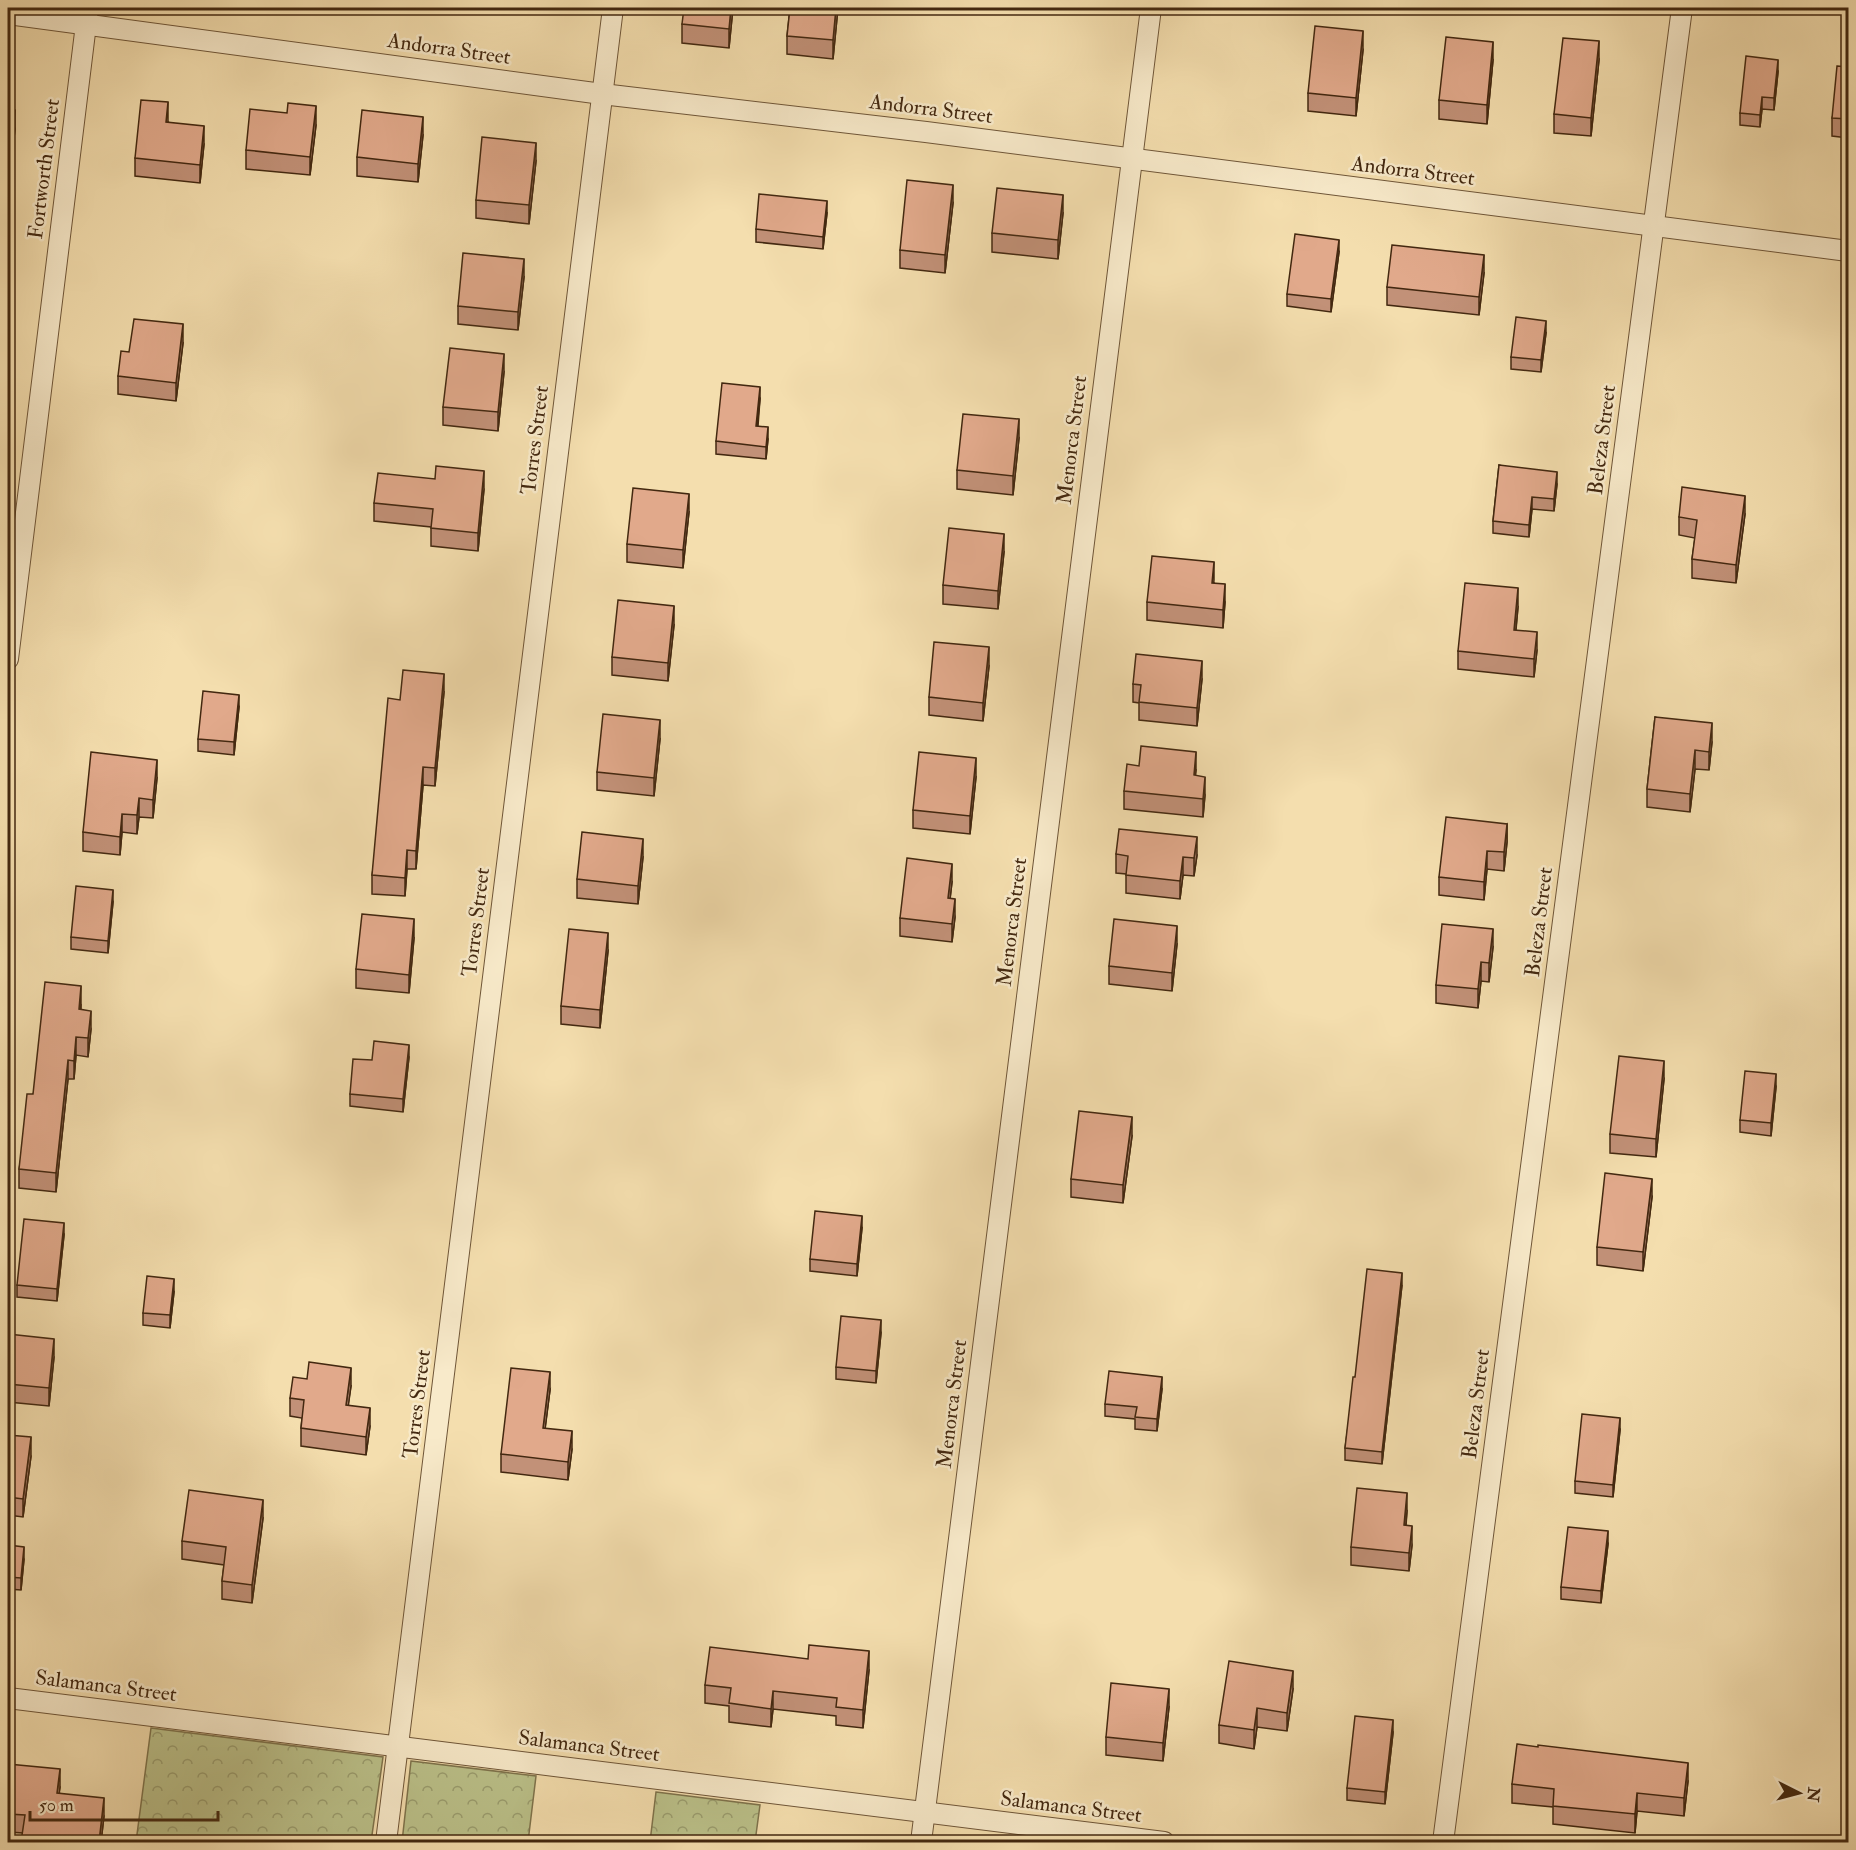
<svg xmlns="http://www.w3.org/2000/svg" width="1856" height="1850" viewBox="0 0 1856 1850" font-family="'IM FELL Double Pica',serif">
  <style>
    .forest { fill: url(#forest-crowns); stroke: #7f744d; stroke-width: 1.5 }
    .lines { fill: none; stroke-linecap: round; stroke-linejoin: round }
    .street-casing { stroke: #6f5638; stroke-width: 22 }
    .street { stroke: #f8eaca; stroke-width: 20 }
    .wall { fill: #c29178; stroke: #432810; stroke-width: 1.5 }
    .shaded-wall { fill: #9e7661; stroke: #432810; stroke-width: 1.5 }
    .building { fill: #e1a98b; stroke: #432810; stroke-width: 1.5 }
    .labels { text-anchor: middle; dominant-baseline: central; stroke-width: 5; stroke-linejoin: round; paint-order: stroke }
    .street-label { font-size: 21px; fill: #432810; stroke: #f8eaca }
  </style>
  <defs>
    <pattern id="forest-crowns" width="20" height="18" patternUnits="userSpaceOnUse" patternTransform="scale(1.5)"><rect width="20" height="18" fill="#bbc18a"/><path d="M2 6a3 3 0 1 1 6 0M12 15a3 3 0 1 1 6 0" fill="none" stroke="#9a9d6f"/></pattern>
  </defs>
  <rect width="100%" height="100%" fill="#f4deae"/>
  <filter id="stains"><feTurbulence type="fractalNoise" baseFrequency=".00333" numOctaves="4"/><feColorMatrix values="0 0 0 0 .2 0 0 0 0 .09 0 0 0 0 .02 0 0 0 .5 -.17"/></filter>
  <radialGradient id="worn" r=".72"><stop offset=".6" stop-color="#630" stop-opacity="0"/><stop offset="1" stop-color="#630" stop-opacity=".3"/></radialGradient>
  <!-- forest -->
  <g class="forest">
    <path d="M151,1728l232,29 -12,85h-235z"/>
    <path d="M411,1761l125,15 -8,66h-126z"/>
    <path d="M656,1792l104,13 -5,37h-105z"/>
  </g>
  <g class="lines">
    <defs>
      <g id="street">
        <path d="M8,14l594,80 324,38 922,119"/>
        <path d="M8,659l80,-651"/>
        <path d="M8,1698l1156,144"/>
        <path d="M386,1842l227,-1834"/>
        <path d="M921,1842l230,-1834"/>
        <path d="M1443,1842l239,-1834"/>
      </g>
    </defs>
    <!-- street casing -->
    <use href="#street" class="street-casing"/>
    <!-- street -->
    <use href="#street" class="street"/>
  </g>
  <!-- wall -->
  <g class="wall">
    <path d="M733,8l-4,40 -47,-5v-19z"/>
    <path d="M790,8h48l-5,51 -46,-5v-18z"/>
    <path d="M1363,50l-7,66 -48,-5v-18z"/>
    <path d="M1493,60l-6,64 -48,-5v-19z"/>
    <path d="M1599,60l-8,76 -37,-3v-19z"/>
    <path d="M1848,67v71l-16,-2v-18z"/>
    <path d="M1778,72l-4,38 -12,-1 -2,18 -20,-2v-12z"/>
    <path d="M8,110l7,19 -6,53 -1,-1z"/>
    <path d="M287,113l29,12 -6,50 -64,-6v-19z"/>
    <path d="M168,122l36,22 -4,39 -65,-7v-18z"/>
    <path d="M423,135l-5,47 -61,-6v-19z"/>
    <path d="M536,161l-7,63 -53,-6v-18z"/>
    <path d="M953,203l-8,70 -45,-5v-18z"/>
    <path d="M827,213l-4,36 -67,-7v-13z"/>
    <path d="M1063,213l-5,46 -66,-7v-19z"/>
    <path d="M1339,252l-8,60 -44,-6v-12z"/>
    <path d="M1484,273l-5,42 -92,-10v-18z"/>
    <path d="M524,277l-6,53 -60,-6v-18z"/>
    <path d="M1546,333l-5,39 -30,-3v-12z"/>
    <path d="M183,343l-7,58 -58,-7v-18z"/>
    <path d="M504,372l-6,59 -55,-6v-18z"/>
    <path d="M760,399l-2,27 10,13 -2,20 -50,-5v-13z"/>
    <path d="M1019,438l-6,57 -56,-6v-19z"/>
    <path d="M1499,465l58,19 -3,27 -22,-2 -3,28 -36,-4v-12z"/>
    <path d="M435,479l49,10 -6,62 -47,-5v-19l-57,-6v-18z"/>
    <path d="M689,512l-6,56 -56,-6v-18z"/>
    <path d="M1745,514l-9,69 -44,-5v-19l3,-21 -16,-3v-18z"/>
    <path d="M1004,552l-6,57 -55,-5v-19z"/>
    <path d="M1214,583l11,19 -2,26 -76,-8v-18z"/>
    <path d="M1518,607l-2,23 21,20 -3,27 -76,-8v-18z"/>
    <path d="M674,625l-6,56 -56,-6v-18z"/>
    <path d="M989,666l-6,55 -54,-6v-18z"/>
    <path d="M1202,679l-5,47 -58,-6v-17l-6,-1v-18z"/>
    <path d="M444,692l-9,94 -12,-1 -7,84h-9l-2,27 -33,-2v-19l28,-175z"/>
    <path d="M239,707l-5,48 -36,-4v-12z"/>
    <path d="M1655,717l57,25 -3,28 -14,-1 -5,43 -43,-5v-18z"/>
    <path d="M660,739l-6,57 -57,-6v-18z"/>
    <path d="M1196,770l-1,6 10,19 -2,22 -79,-8v-18z"/>
    <path d="M976,777l-6,57 -57,-6v-18z"/>
    <path d="M157,778l-4,40 -14,-1 -2,17 -15,-2 -2,23 -37,-4v-19z"/>
    <path d="M1507,824v18l-3,29 -17,-2 -3,31 -45,-5v-18z"/>
    <path d="M1116,854l81,1 -3,21 -11,-1 -3,24 -54,-6v-19l-10,-1z"/>
    <path d="M643,857l-5,47 -61,-6v-19z"/>
    <path d="M952,882l-2,17 5,18 -3,25 -52,-6v-18z"/>
    <path d="M113,902l-5,51 -37,-4v-12z"/>
    <path d="M414,938l-5,55 -53,-5v-19z"/>
    <path d="M1177,944l-5,47 -63,-7v-18z"/>
    <path d="M1493,947l-4,35 -8,-1 -3,27 -42,-5v-18z"/>
    <path d="M608,951l-8,77 -39,-4v-18z"/>
    <path d="M81,1004v5l10,20 -3,28 -12,-2 -2,24h-6l-12,113 -37,-4v-19l14,-75z"/>
    <path d="M409,1057l-6,55 -53,-6v-12l22,-34z"/>
    <path d="M1664,1079l-8,78 -46,-4v-19z"/>
    <path d="M1776,1087l-5,49 -31,-4v-12z"/>
    <path d="M1132,1136l-9,67 -52,-6v-18z"/>
    <path d="M1652,1197l-9,74 -46,-6v-18z"/>
    <path d="M862,1228l-5,48 -47,-5v-12z"/>
    <path d="M64,1235l-7,66 -40,-4v-12z"/>
    <path d="M1402,1285l-20,179 -37,-4v-12l10,-71z"/>
    <path d="M174,1292l-4,36 -27,-3v-12z"/>
    <path d="M881,1333l-5,50 -40,-4v-12z"/>
    <path d="M8,1334l46,23 -5,49 -41,-4z"/>
    <path d="M351,1386l-3,19 22,21 -4,29 -65,-9v-18l1,-10 -12,-2v-18z"/>
    <path d="M1162,1389l-5,42 -22,-2v-10l-30,-3v-12z"/>
    <path d="M550,1390l-5,38 27,21 -4,31 -67,-8v-18z"/>
    <path d="M1620,1430l-7,67 -38,-4v-12z"/>
    <path d="M8,1435l23,21 -8,61 -15,-2z"/>
    <path d="M1407,1511l-1,15 6,19 -3,26 -58,-6v-18z"/>
    <path d="M263,1518l-11,85 -30,-4v-18l2,-16 -42,-6v-18z"/>
    <path d="M1608,1544l-7,59 -40,-4v-12z"/>
    <path d="M8,1545l16,14 -3,31 -13,-1z"/>
    <path d="M869,1670l-6,58 -27,-3v-9l-63,-7 -2,18 -42,-5v-16l-24,-3v-18z"/>
    <path d="M1293,1689l-6,42 -30,-4 -3,22 -35,-6v-18z"/>
    <path d="M1169,1707l-6,54 -57,-6v-18z"/>
    <path d="M1393,1733l-8,71 -38,-4v-12z"/>
    <path d="M8,1764l52,23 -1,6 45,23 -3,26h-80l2,-9 -15,-1z"/>
    <path d="M1688,1781l-4,35 -47,-5 -2,22 -82,-9v-17l-41,-4v-19z"/>
  </g>
  <!-- shaded-wall -->
  <g class="shaded-wall">
    <path d="M731,8h2l-4,40v-19z"/>
    <path d="M836,8h2l-5,51v-19z"/>
    <path d="M1363,31v19l-7,66v-18z"/>
    <path d="M1599,41v19l-8,76v-18z"/>
    <path d="M1493,42v18l-6,64v-19z"/>
    <path d="M1778,60v12l-4,38v-12z"/>
    <path d="M1762,97v12l-2,18v-12z"/>
    <path d="M168,102v19l-2,19v-18z"/>
    <path d="M316,106v19l-6,50v-18z"/>
    <path d="M15,110v19l-6,53v-19z"/>
    <path d="M423,117v18l-5,47v-18z"/>
    <path d="M204,126v18l-4,39v-18z"/>
    <path d="M536,143v18l-7,63v-19z"/>
    <path d="M953,185v18l-8,70v-18z"/>
    <path d="M1063,195v18l-5,46v-19z"/>
    <path d="M827,201v12l-4,36v-12z"/>
    <path d="M1339,240v12l-8,60v-13z"/>
    <path d="M1484,255v18l-5,42v-18z"/>
    <path d="M524,259v18l-6,53v-18z"/>
    <path d="M1546,321v12l-5,39v-12z"/>
    <path d="M183,324v19l-7,58v-18z"/>
    <path d="M504,354v18l-6,59v-19z"/>
    <path d="M760,387v12l-4,39v-12z"/>
    <path d="M1019,419v19l-6,57v-19z"/>
    <path d="M768,427v12l-2,20v-12z"/>
    <path d="M484,471v18l-6,62v-18z"/>
    <path d="M1557,472v12l-3,27v-12z"/>
    <path d="M689,494v18l-6,56v-18z"/>
    <path d="M1745,496v18l-9,69v-18z"/>
    <path d="M1532,497v12l-3,28v-12z"/>
    <path d="M1004,534v18l-6,57v-18z"/>
    <path d="M1214,562v18l-2,21v-18z"/>
    <path d="M1225,584v18l-2,26v-18z"/>
    <path d="M1518,588v19l-4,41v-18z"/>
    <path d="M674,606v19l-6,56v-18z"/>
    <path d="M1537,632v18l-3,27v-18z"/>
    <path d="M989,647v19l-6,55v-18z"/>
    <path d="M1202,661v18l-5,47v-18z"/>
    <path d="M444,674v18l-9,94v-18z"/>
    <path d="M239,695v12l-5,48v-13z"/>
    <path d="M660,720v19l-6,57v-18z"/>
    <path d="M1712,723v19l-3,28v-18z"/>
    <path d="M1695,750v19l-5,43v-18z"/>
    <path d="M1196,752v18l-2,24v-19z"/>
    <path d="M976,758v19l-6,57v-18z"/>
    <path d="M157,760v18l-4,40v-18z"/>
    <path d="M423,767v18l-7,84v-18z"/>
    <path d="M1205,777v18l-2,22v-18z"/>
    <path d="M139,798v19l-2,17v-19z"/>
    <path d="M122,814v18l-2,23v-18z"/>
    <path d="M1507,824v18l-3,29v-19z"/>
    <path d="M1197,837v18l-3,21v-18z"/>
    <path d="M643,839v18l-5,47v-18z"/>
    <path d="M407,850v19l-2,27v-18z"/>
    <path d="M1487,851v18l-3,31v-18z"/>
    <path d="M1183,857v18l-3,24v-18z"/>
    <path d="M952,864v18l-4,35v-19z"/>
    <path d="M113,890v12l-5,51v-12z"/>
    <path d="M955,899v18l-3,25v-18z"/>
    <path d="M414,919v19l-5,55v-18z"/>
    <path d="M1177,926v18l-5,47v-18z"/>
    <path d="M1493,929v18l-4,35v-19z"/>
    <path d="M608,933v18l-8,77v-18z"/>
    <path d="M1481,962v19l-3,27v-19z"/>
    <path d="M81,986v18l-2,23v-18z"/>
    <path d="M91,1011v18l-3,28v-19z"/>
    <path d="M76,1037v18l-2,24v-18z"/>
    <path d="M409,1045v12l-6,55v-13z"/>
    <path d="M68,1060v19l-12,113v-19z"/>
    <path d="M1664,1061v18l-8,78v-18z"/>
    <path d="M1776,1074v13l-5,49v-13z"/>
    <path d="M1132,1117v19l-9,67v-18z"/>
    <path d="M1652,1179v18l-9,74v-19z"/>
    <path d="M862,1216v12l-5,48v-12z"/>
    <path d="M64,1223v12l-7,66v-12z"/>
    <path d="M1402,1273v12l-20,179v-12z"/>
    <path d="M174,1279v13l-4,36v-13z"/>
    <path d="M881,1320v13l-5,50v-12z"/>
    <path d="M54,1339v18l-5,49v-18z"/>
    <path d="M351,1368v18l-5,37v-18z"/>
    <path d="M550,1372v18l-7,56v-18z"/>
    <path d="M1162,1377v12l-5,42v-12z"/>
    <path d="M370,1408v18l-4,29v-18z"/>
    <path d="M1620,1418v12l-7,67v-12z"/>
    <path d="M572,1431v18l-4,31v-18z"/>
    <path d="M31,1437v19l-8,61v-18z"/>
    <path d="M1407,1493v18l-3,33v-19z"/>
    <path d="M263,1500v18l-11,85v-18z"/>
    <path d="M1412,1526v19l-3,26v-18z"/>
    <path d="M1608,1531v13l-7,59v-12z"/>
    <path d="M24,1547v12l-3,31v-12z"/>
    <path d="M869,1651v19l-6,58v-18z"/>
    <path d="M1293,1671v18l-6,42v-18z"/>
    <path d="M1169,1689v18l-6,54v-18z"/>
    <path d="M773,1691v18l-2,18v-18z"/>
    <path d="M1257,1708v19l-3,22v-19z"/>
    <path d="M1393,1720v13l-8,71v-12z"/>
    <path d="M1688,1763v18l-4,35v-18z"/>
    <path d="M60,1769v18l-3,24v-18z"/>
    <path d="M1637,1793v18l-2,22v-19z"/>
    <path d="M104,1798v18l-3,26h-2z"/>
  </g>
  <!-- building -->
  <g class="building">
    <path d="M684,8h47l-2,21 -47,-5z"/>
    <path d="M790,8h46l-3,32 -46,-4z"/>
    <path d="M1315,26l48,5 -7,67 -48,-5z"/>
    <path d="M1446,37l47,5 -6,63 -48,-5z"/>
    <path d="M1563,38l36,3 -8,77 -37,-4z"/>
    <path d="M1746,56l32,4 -4,38 -12,-1 -2,18 -20,-2z"/>
    <path d="M1837,66l11,1v52l-16,-1z"/>
    <path d="M141,100l27,2 -2,20 38,4 -4,39 -65,-7z"/>
    <path d="M288,103l28,3 -6,51 -64,-7 4,-41 37,4z"/>
    <path d="M8,110h7l-6,53h-1z"/>
    <path d="M362,110l61,7 -5,47 -61,-7z"/>
    <path d="M482,137l54,6 -7,62 -53,-5z"/>
    <path d="M907,180l46,5 -8,70 -45,-5z"/>
    <path d="M997,188l66,7 -5,45 -66,-7z"/>
    <path d="M759,194l68,7 -4,36 -67,-8z"/>
    <path d="M1295,234l44,6 -8,59 -44,-5z"/>
    <path d="M1392,245l92,10 -5,42 -92,-10z"/>
    <path d="M463,253l61,6 -6,53 -60,-6z"/>
    <path d="M1516,317l30,4 -5,39 -30,-3z"/>
    <path d="M134,319l49,5 -7,59 -58,-7 3,-25 8,1z"/>
    <path d="M450,348l54,6 -6,58 -55,-5z"/>
    <path d="M722,383l38,4 -4,39 12,1 -2,20 -50,-6z"/>
    <path d="M963,414l56,5 -6,57 -56,-6z"/>
    <path d="M1499,465l58,7 -3,27 -22,-2 -3,28 -36,-4z"/>
    <path d="M436,466l48,5 -6,62 -47,-5 2,-19 -59,-6 4,-30 57,6z"/>
    <path d="M1682,487l63,9 -9,69 -44,-6 5,-39 -18,-3z"/>
    <path d="M633,488l56,6 -6,56 -56,-6z"/>
    <path d="M949,528l55,6 -6,57 -55,-6z"/>
    <path d="M1152,556l62,6 -2,21 13,1 -2,26 -76,-8z"/>
    <path d="M1465,583l53,5 -4,42 23,2 -3,27 -76,-8z"/>
    <path d="M618,600l56,6 -6,57 -56,-6z"/>
    <path d="M934,642l55,5 -6,56 -54,-6z"/>
    <path d="M1136,654l66,7 -5,47 -58,-6 2,-17 -8,-1z"/>
    <path d="M403,670l41,4 -9,94 -12,-1 -7,84 -9,-1 -2,28 -33,-3 16,-177 12,2z"/>
    <path d="M203,691l36,4 -5,47 -36,-3z"/>
    <path d="M603,714l57,6 -6,58 -57,-6z"/>
    <path d="M1655,717l57,6 -3,29 -14,-2 -5,44 -43,-5z"/>
    <path d="M1141,746l55,6 -2,23 11,2 -2,22 -79,-8 3,-27 12,2z"/>
    <path d="M91,752l66,8 -4,40 -14,-2 -2,17 -15,-1 -2,23 -37,-5z"/>
    <path d="M919,752l57,6 -6,58 -57,-6z"/>
    <path d="M1446,817l61,7 -3,28 -17,-1 -3,31 -45,-5z"/>
    <path d="M1119,829l78,8 -3,21 -11,-1 -3,24 -54,-6 2,-19 -12,-2z"/>
    <path d="M582,832l61,7 -5,47 -61,-7z"/>
    <path d="M907,858l45,6 -4,34 7,1 -3,25 -52,-6z"/>
    <path d="M76,886l37,4 -5,51 -37,-4z"/>
    <path d="M362,914l52,5 -5,56 -53,-6z"/>
    <path d="M1114,919l63,7 -5,47 -63,-7z"/>
    <path d="M1442,924l51,5 -4,34 -8,-1 -3,27 -42,-4z"/>
    <path d="M569,929l39,4 -8,77 -39,-4z"/>
    <path d="M45,982l36,4 -2,23 12,2 -3,27 -12,-1 -2,24 -6,-1 -12,113 -37,-4 8,-75h6z"/>
    <path d="M374,1041l35,4 -6,54 -53,-5 3,-35 19,1z"/>
    <path d="M1619,1056l45,5 -8,78 -46,-5z"/>
    <path d="M1745,1071l31,3 -5,49 -31,-3z"/>
    <path d="M1079,1111l53,6 -9,68 -52,-6z"/>
    <path d="M1605,1173l47,6 -9,73 -46,-5z"/>
    <path d="M815,1211l47,5 -5,48 -47,-5z"/>
    <path d="M24,1219l40,4 -7,66 -40,-4z"/>
    <path d="M1367,1269l35,4 -20,179 -37,-4 8,-71h2z"/>
    <path d="M147,1276l27,3 -4,36 -27,-2z"/>
    <path d="M841,1316l40,4 -5,51 -40,-4z"/>
    <path d="M8,1334l46,5 -5,49 -41,-4z"/>
    <path d="M309,1362l42,6 -5,37 24,3 -4,29 -65,-9 3,-28 -14,-2 3,-21 14,2z"/>
    <path d="M511,1368l39,4 -7,56 29,3 -4,31 -67,-8z"/>
    <path d="M1109,1371l53,6 -5,42 -22,-2 2,-10 -32,-3z"/>
    <path d="M1582,1414l38,4 -7,67 -38,-4z"/>
    <path d="M8,1435l23,2 -8,62 -15,-2z"/>
    <path d="M1357,1488l50,5 -3,32 8,1 -3,27 -58,-6z"/>
    <path d="M189,1490l74,10 -11,85 -30,-4 4,-34 -44,-6z"/>
    <path d="M1568,1527l40,4 -7,60 -40,-4z"/>
    <path d="M8,1545l16,2 -3,31 -13,-1z"/>
    <path d="M809,1645l60,6 -6,59 -27,-3 1,-9 -64,-7 -2,18 -42,-6 2,-15 -26,-3 5,-38 98,12z"/>
    <path d="M1229,1661l64,10 -6,42 -30,-5 -3,22 -35,-5z"/>
    <path d="M1111,1683l58,6 -6,54 -57,-6z"/>
    <path d="M1355,1716l38,4 -8,72 -38,-4z"/>
    <path d="M1517,1744l21,3v-2l150,18 -4,35 -47,-5 -2,21 -82,-8 1,-17 -42,-5z"/>
    <path d="M8,1764l52,5 -3,24 47,5 -5,44h-78l4,-27 -17,-1z"/>
    <path d="M1848,1810v15h-1z"/>
  </g>
  <g class="labels">
    <!-- street labels -->
    <g class="street-label">
      <text transform="translate(449 49) rotate(8)">Andorra Street</text>
      <text transform="translate(931 109) rotate(7)">Andorra Street</text>
      <text transform="translate(44 169) rotate(-83)">Fortworth Street</text>
      <text transform="translate(1413 171) rotate(7)">Andorra Street</text>
      <text transform="translate(535 440) rotate(-83)">Torres Street</text>
      <text transform="translate(1072 440) rotate(-83)">Menorca Street</text>
      <text transform="translate(1602 440) rotate(-83)">Beleza Street</text>
      <text transform="translate(476 922) rotate(-83)">Torres Street</text>
      <text transform="translate(1012 922) rotate(-83)">Menorca Street</text>
      <text transform="translate(1539 922) rotate(-83)">Beleza Street</text>
      <text transform="translate(417 1404) rotate(-83)">Torres Street</text>
      <text transform="translate(952 1404) rotate(-83)">Menorca Street</text>
      <text transform="translate(1476 1404) rotate(-83)">Beleza Street</text>
      <text transform="translate(106 1686) rotate(7)">Salamanca Street</text>
      <text transform="translate(589 1746) rotate(7)">Salamanca Street</text>
      <text transform="translate(1071 1807) rotate(7)">Salamanca Street</text>
    </g>
  </g>
  <!-- margin -->
  <rect width="1856" height="1850" fill="none" stroke="#f4deae" stroke-width="30"/>
  <rect x="9" y="9" width="1838" height="1832" fill="none" stroke="#432810" stroke-width="3"/>
  <rect x="15" y="15" width="1826" height="1820" fill="none" stroke="#432810" stroke-width="1.5"/>
  <!-- north arrow -->
  <g transform="translate(1799 1793) rotate(96)" stroke="#f8eaca" stroke-width="4.5" paint-order="stroke">
  <path d="M0-4.5L10 22L0 15L-10 22Z" fill="#432810"/>
  <text y="-9" font-size="16" font-weight="bold" text-anchor="middle" fill="#432810">N</text>
  </g>
  <!-- scale -->
  <path d="M30 1811v9h188v-9" fill="none" stroke="#432810" stroke-width="3"/>
  <text x="39" y="1811" font-size="18" fill="#432810" stroke="#f8eaca" stroke-width="4.5" paint-order="stroke">50 m</text>
  <rect width="100%" height="100%" filter="url(#stains)"/>
  <rect width="100%" height="100%" fill="url(#worn)"/>
</svg>
